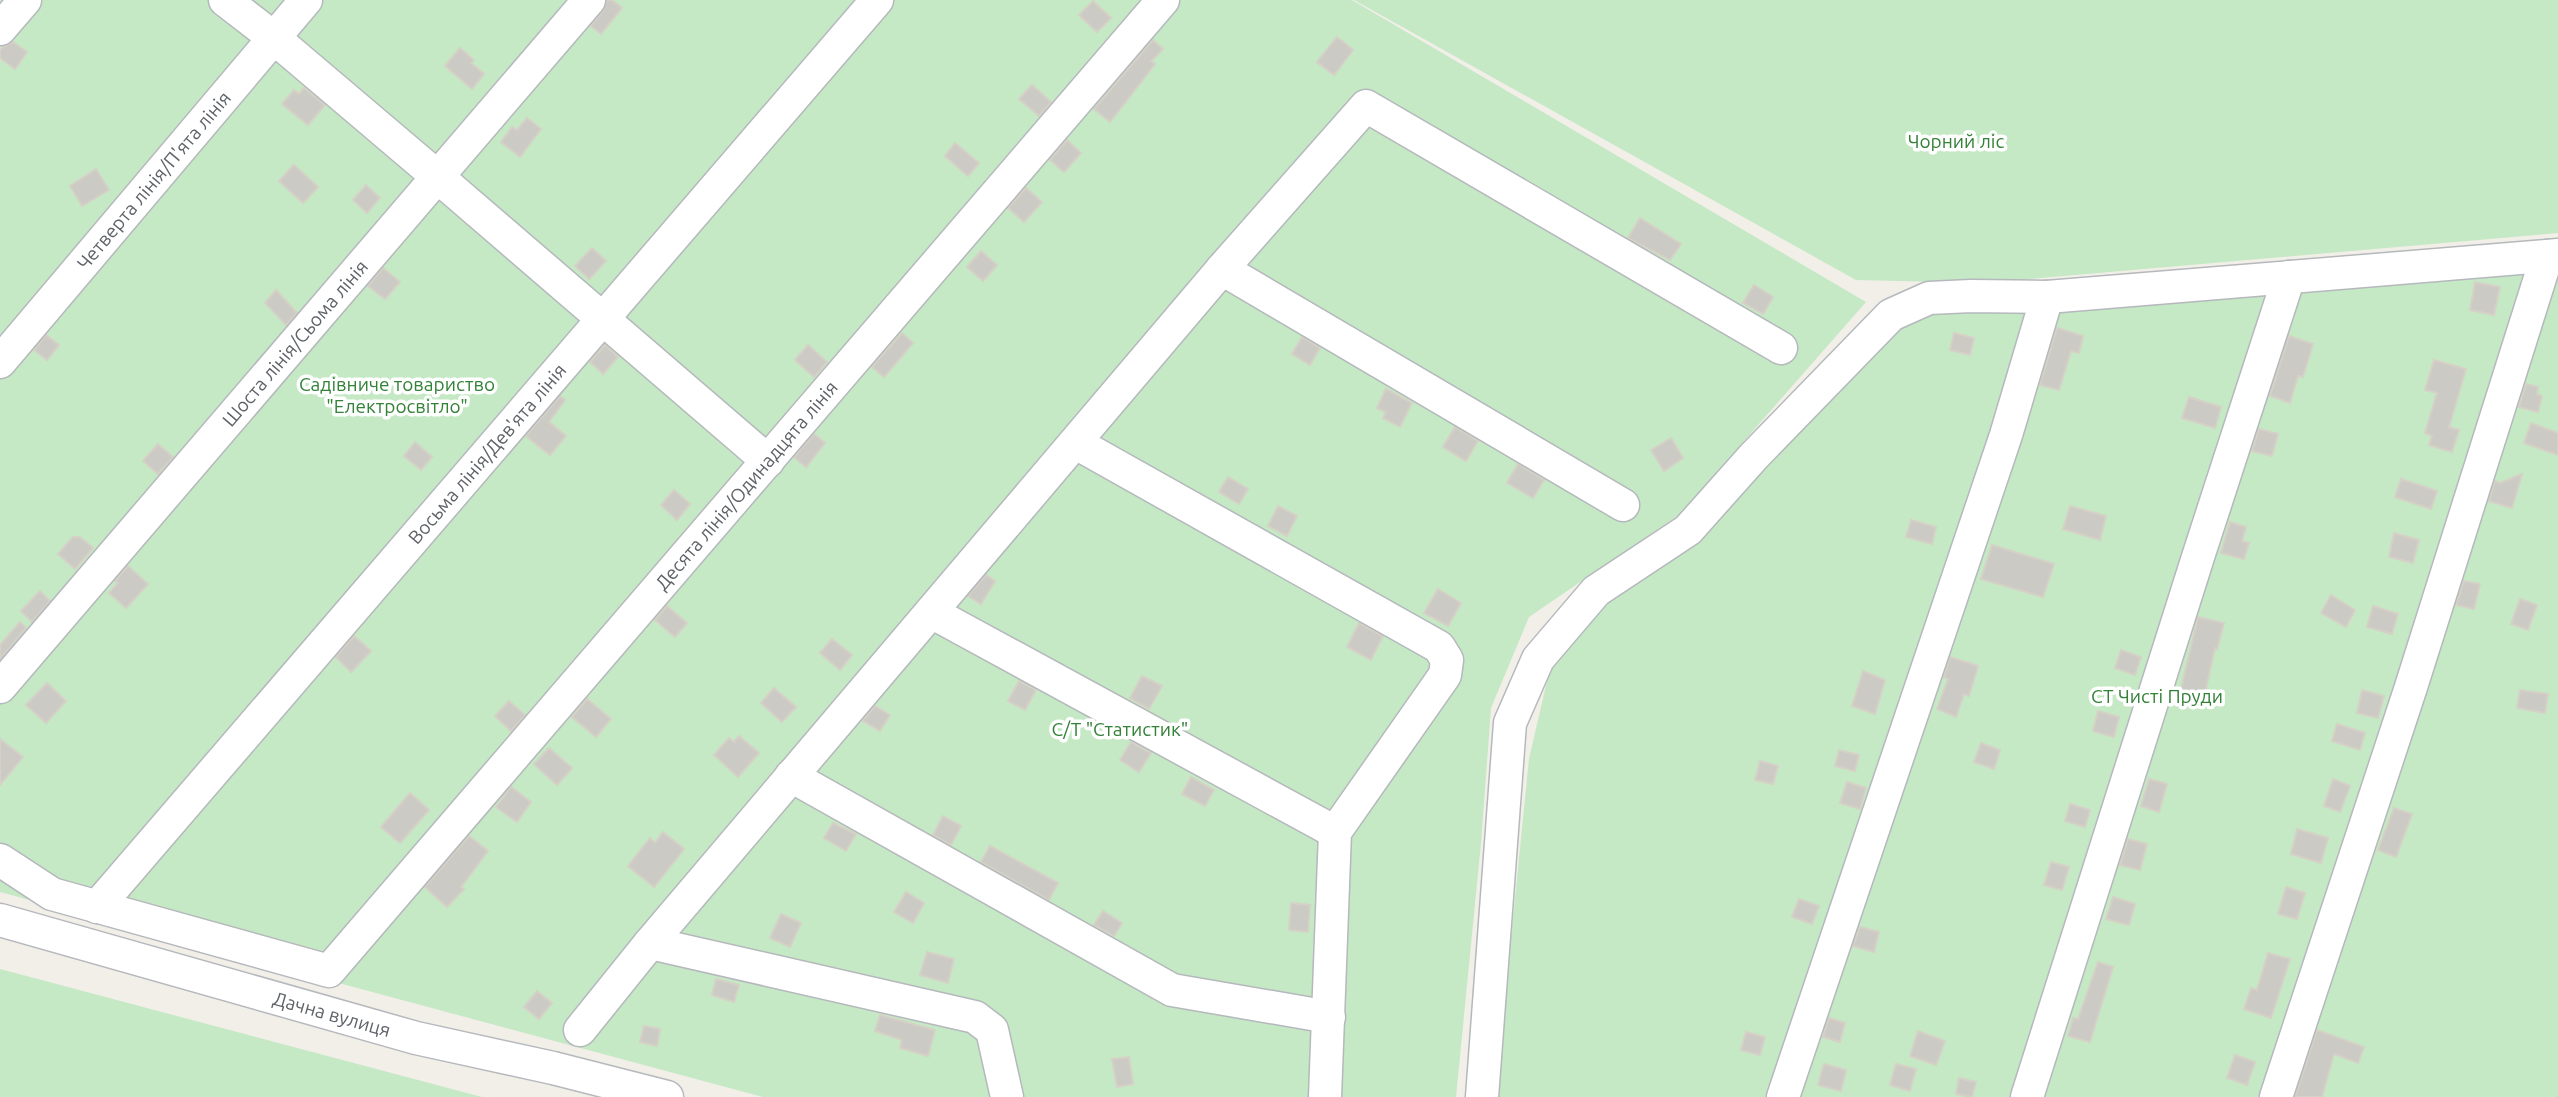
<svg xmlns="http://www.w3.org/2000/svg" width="2558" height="1097" viewBox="0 0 2558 1097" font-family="Ubuntu,sans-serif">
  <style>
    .green { fill: #c5e8c5 }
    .building { fill: #cccac5; stroke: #d6d1c6; stroke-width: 2 }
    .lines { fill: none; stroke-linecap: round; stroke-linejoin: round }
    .minor-casing { stroke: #b5b8bc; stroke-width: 35 }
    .minor { stroke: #fff; stroke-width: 32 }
    .labels { text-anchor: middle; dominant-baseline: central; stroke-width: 7; stroke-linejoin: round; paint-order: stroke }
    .park-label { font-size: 19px; fill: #348238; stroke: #fff }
    .street-label { font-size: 19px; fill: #5f6368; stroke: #fff }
  </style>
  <rect width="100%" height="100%" fill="#f1efe8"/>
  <!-- green -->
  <g class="green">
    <path d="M0,0h1352l514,302 -186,212 -151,103 -38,91 -10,135 -25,254h-693l-763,-205z"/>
    <path d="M1354,0h1204v233l-574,50 -128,-3z"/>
    <path d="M2558,267v830h-1063l34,-338 21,-91 58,-67 95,-66 198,-209 41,-16z"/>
    <path d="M0,969l482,128h-482z"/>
  </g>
  <!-- building -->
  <g class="building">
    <path d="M607,0h5l10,8 -21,26 -10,-8 12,-15z"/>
    <path d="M1093,1l18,17 -14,14 -18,-17z"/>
    <path d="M1337,37l16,13 -19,25 -17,-13z"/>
    <path d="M1153,40l10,9 -12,12 4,3 -45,58 -16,-13z"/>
    <path d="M13,42l14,10 -12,17 -15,-11v-8l3,-3z"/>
    <path d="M460,48l14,12 -3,3 13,11 -12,15 -27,-23z"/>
    <path d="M1032,85l19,17 -12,14 -20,-17z"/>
    <path d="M304,88l21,17 -17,20 -26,-21 12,-14 5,4z"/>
    <path d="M527,118l14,11 -21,28 -19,-15 11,-15 5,3z"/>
    <path d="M1067,140l14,13 -17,19 -14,-12z"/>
    <path d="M955,143l24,20 -11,13 -23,-20z"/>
    <path d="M294,165l24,22 -15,16 -24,-22z"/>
    <path d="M96,169l13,21 -27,16 -12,-20z"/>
    <path d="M366,185l14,13 -13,15 -14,-13z"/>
    <path d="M1026,188l16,14 -18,20 -16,-14z"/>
    <path d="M1640,218l41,26 -11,16 -42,-22z"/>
    <path d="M592,248l14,13 -17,18 -14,-13z"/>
    <path d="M981,251l16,14 -14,16 -16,-14z"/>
    <path d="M383,268l17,14 -15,17 -17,-13z"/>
    <path d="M2475,282l25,5 -6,28 -24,-5z"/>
    <path d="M1754,285l19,12 -10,17 -20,-11z"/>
    <path d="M276,290l21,23 -11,12 -21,-22z"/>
    <path d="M2057,328l26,8 -4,17 -8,-2 -12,39 -19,-5z"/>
    <path d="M902,333l11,10 -29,34 -12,-10z"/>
    <path d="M1954,333l20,5 -4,17 -20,-5z"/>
    <path d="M46,335l13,10 -12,15 -13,-10z"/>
    <path d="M2289,336l24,8 -10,33 -5,-1 -8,27 -20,-7z"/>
    <path d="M1302,337l18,11 -10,17 -18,-11z"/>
    <path d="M605,345l13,12 -15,17 -13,-12z"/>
    <path d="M808,345l19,17 -13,15 -19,-17z"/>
    <path d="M2434,360l32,9 -17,58 10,3 -7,22 -23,-7 3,-9 -7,-3 12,-40 -12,-3z"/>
    <path d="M2526,384l12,3 -1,7 5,2 -4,16 -19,-5z"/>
    <path d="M1386,389l26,14 -12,24 -17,-9 3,-6 -9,-4z"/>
    <path d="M560,396l5,4 -16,22 17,14 -16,19 -24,-19z"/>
    <path d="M2189,397l32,10 -6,21 -33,-10z"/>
    <path d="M2531,423l27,10v22l-34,-12z"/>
    <path d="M1455,427l23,14 -12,20 -23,-14z"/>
    <path d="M2259,429l19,5 -6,22 -20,-5z"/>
    <path d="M814,434l11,9 -19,24 -12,-10z"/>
    <path d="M1671,438l12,20 -19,13 -13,-21z"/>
    <path d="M415,442l17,15 -11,13 -17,-14z"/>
    <path d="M158,444l15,13 -15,17 -15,-13z"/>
    <path d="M1518,464l26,16 -11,18 -26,-15z"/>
    <path d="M2522,474l-10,34 -23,-7 6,-20 5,2z"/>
    <path d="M1228,477l20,12 -9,15 -20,-12z"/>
    <path d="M2401,479l36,12 -6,18 -36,-12z"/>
    <path d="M674,490l16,14 -13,16 -16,-15z"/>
    <path d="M1278,506l19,10 -10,20 -19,-10z"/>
    <path d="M2070,506l36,10 -6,24 -37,-11z"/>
    <path d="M1911,520l25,7 -4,17 -26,-7z"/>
    <path d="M2230,522l16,5 -4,14 7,2 -5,16 -23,-6z"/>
    <path d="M2394,533l25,7 -6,23 -24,-6z"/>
    <path d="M73,537h7l13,11 -18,21 -17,-15z"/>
    <path d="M1992,545l62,19 -11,33 -62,-18z"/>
    <path d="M128,566l20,18 -22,24 -17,-15 9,-10 -3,-2z"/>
    <path d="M986,575l9,6 -14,23 -13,-8z"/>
    <path d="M2464,581l16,3 -6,25 -18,-4z"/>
    <path d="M1438,589l23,14 -13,23 -24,-13z"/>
    <path d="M40,591l10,10 -18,21 -11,-11z"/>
    <path d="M2331,595l24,15 -9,17 -25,-14z"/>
    <path d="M2520,599l17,6 -9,25 -17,-6z"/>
    <path d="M667,606l20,17 -12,14 -20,-17z"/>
    <path d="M2373,606l25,8 -6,20 -25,-7z"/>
    <path d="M2198,617l26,6 -7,26 -2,-1 -12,54 -24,-5z"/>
    <path d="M20,622l6,6 -26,31v-14z"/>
    <path d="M1359,623l24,13 -12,24 -24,-13z"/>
    <path d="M354,636l17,15 -20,21 -15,-15z"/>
    <path d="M832,639l20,16 -12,15 -20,-17z"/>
    <path d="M2121,650l20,7 -6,18 -20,-7z"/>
    <path d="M1950,657l28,9 -9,30 -5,-2 -8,23 -19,-8 11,-30 -4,-2z"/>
    <path d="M1863,671l22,9 -10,34 -23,-8z"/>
    <path d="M1142,676l20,10 -13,23 -19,-11z"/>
    <path d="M1019,681l17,9 -11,20 -17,-9z"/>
    <path d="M47,683l19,18 -20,22 -20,-18z"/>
    <path d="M774,688l22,19 -14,15 -21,-19z"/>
    <path d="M2362,690l22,6 -6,22 -21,-5z"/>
    <path d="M2520,690l28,4 -3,19 -28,-5z"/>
    <path d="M587,699l24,20 -15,18 -24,-20z"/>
    <path d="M509,701l16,14 -14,16 -16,-15z"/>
    <path d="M875,706l15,9 -10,16 -17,-10z"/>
    <path d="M2098,711l21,6 -5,20 -21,-6z"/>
    <path d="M2337,724l28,9 -5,17 -28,-9z"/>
    <path d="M739,736l20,17 -21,24 -24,-22 15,-17 5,4z"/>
    <path d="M0,739l23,18 -23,28z"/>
    <path d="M1131,742l20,11 -12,19 -19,-12z"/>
    <path d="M1981,743l19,7 -6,19 -20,-7z"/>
    <path d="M549,748l23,20 -15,17 -23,-21z"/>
    <path d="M1839,750l20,5 -4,16 -20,-5z"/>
    <path d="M1760,761l18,5 -5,18 -18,-4z"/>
    <path d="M1191,777l23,13 -9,16 -23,-12z"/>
    <path d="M2149,779l18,5 -8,28 -18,-6z"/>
    <path d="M2333,779l17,7 -10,26 -16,-6z"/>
    <path d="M1847,782l19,6 -6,21 -20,-6z"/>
    <path d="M511,787l20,15 -14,20 -21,-15z"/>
    <path d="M410,793l19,17 -29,33 -19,-16z"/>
    <path d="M2070,804l20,6 -5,17 -20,-6z"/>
    <path d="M2394,808l18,6 -16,43 -18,-7z"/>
    <path d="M943,816l18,10 -10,19 -18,-10z"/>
    <path d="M833,823l23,11 -10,17 -22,-13z"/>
    <path d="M2297,829l31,9 -7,25 -30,-9z"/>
    <path d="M663,832l21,17 -30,38 -26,-21 22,-28 5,5z"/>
    <path d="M469,836l19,15 -27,36 3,2 -17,18 -22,-20z"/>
    <path d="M2128,839l19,5 -7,26 -20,-5z"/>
    <path d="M990,846l68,37 -9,17 -68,-38z"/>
    <path d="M2051,862l18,5 -7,23 -18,-5z"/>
    <path d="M2286,887l19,6 -8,26 -19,-5z"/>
    <path d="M906,892l18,11 -11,20 -19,-11z"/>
    <path d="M2113,897l22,7 -6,21 -23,-6z"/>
    <path d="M1799,899l20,7 -7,18 -20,-7z"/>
    <path d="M1291,903l19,2 -2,27 -19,-2z"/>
    <path d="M1103,911l19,12 -8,13 -20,-11z"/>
    <path d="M781,914l20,9 -11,24 -20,-9z"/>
    <path d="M1860,927l19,5 -5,20 -21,-6z"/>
    <path d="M927,952l27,7 -6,24 -28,-8z"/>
    <path d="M2268,953l22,6 -19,59 -27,-9 7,-21 6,2z"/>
    <path d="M2098,962l15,5 -23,75 -22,-6 5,-18 5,1z"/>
    <path d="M716,979l23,6 -5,17 -22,-7z"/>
    <path d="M537,991l15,12 -13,16 -15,-12z"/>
    <path d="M880,1015l55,15 -7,26 -28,-8 2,-8 -27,-9z"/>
    <path d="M1829,1018l16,5 -5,19 -17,-5z"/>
    <path d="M644,1026l16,3 -3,17 -17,-4z"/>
    <path d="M2317,1030l47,17 -6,16 -24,-9 -12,43h-27z"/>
    <path d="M1918,1031l27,10 -9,24 -26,-9z"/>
    <path d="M1746,1032l19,5 -5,18 -19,-5z"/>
    <path d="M2235,1055l20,7 -8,23 -20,-7z"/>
    <path d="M1129,1057l4,27 -16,3 -5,-28z"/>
    <path d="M1824,1064l22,6 -5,21 -23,-6z"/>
    <path d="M1896,1064l20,5 -6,22 -20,-6z"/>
    <path d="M1959,1078l17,4 -4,15 -16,-3z"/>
  </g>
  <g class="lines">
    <defs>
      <g id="minor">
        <path d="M225,0l49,38 165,140 329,283"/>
        <path d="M0,29l25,-29"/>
        <path d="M1222,269l401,236"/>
        <path id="s1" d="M0,362l306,-362"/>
        <path d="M1076,443l363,204 8,13 -2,15 -110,157 -10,265"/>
        <path d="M931,612l404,220"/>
        <path id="s2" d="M0,687l589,-687"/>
        <path d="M791,776l381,214 157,27"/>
        <path id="s3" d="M0,860l52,34 277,77 834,-971"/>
        <path id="s4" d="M97,907l780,-907"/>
        <path id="s5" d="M0,920l416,118 137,30 114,29"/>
        <path d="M650,943l325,74 17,13 15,67"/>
        <path d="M580,1030l70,-87 572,-674 144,-163 415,242"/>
        <path d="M1482,1097l28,-374 28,-64 58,-68 92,-61 66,-74 137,-141 38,-17 42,-2 76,1 511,-42"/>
        <path d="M1783,1097l223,-662 41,-138"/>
        <path d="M2027,1097l171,-540 91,-280"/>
        <path d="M2276,1097l135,-410 136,-431"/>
      </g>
    </defs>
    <!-- minor casing -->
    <use href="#minor" class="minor-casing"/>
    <!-- minor -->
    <use href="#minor" class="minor"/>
  </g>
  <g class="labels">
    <!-- park labels -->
    <g class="park-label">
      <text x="1956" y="141">Чорний ліс</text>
      <text x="397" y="384">Садівниче товариство<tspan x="397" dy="22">"Електросвітло"</tspan></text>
      <text x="2157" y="696">СТ Чисті Пруди</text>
      <text x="1120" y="729">С/Т "Статистик"</text>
    </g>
    <!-- street labels -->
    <g class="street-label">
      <text stroke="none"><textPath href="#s1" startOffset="238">Четверта лінія/П'ята лінія</textPath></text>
      <text stroke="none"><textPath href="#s2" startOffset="453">Шоста лінія/Сьома лінія</textPath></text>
      <text stroke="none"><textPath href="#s4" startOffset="598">Восьма лінія/Дев'ята лінія</textPath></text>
      <text stroke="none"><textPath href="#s3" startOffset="990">Десята лінія/Одинадцята лінія</textPath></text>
      <text stroke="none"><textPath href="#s5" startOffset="345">Дачна вулиця</textPath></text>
    </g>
  </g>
</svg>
